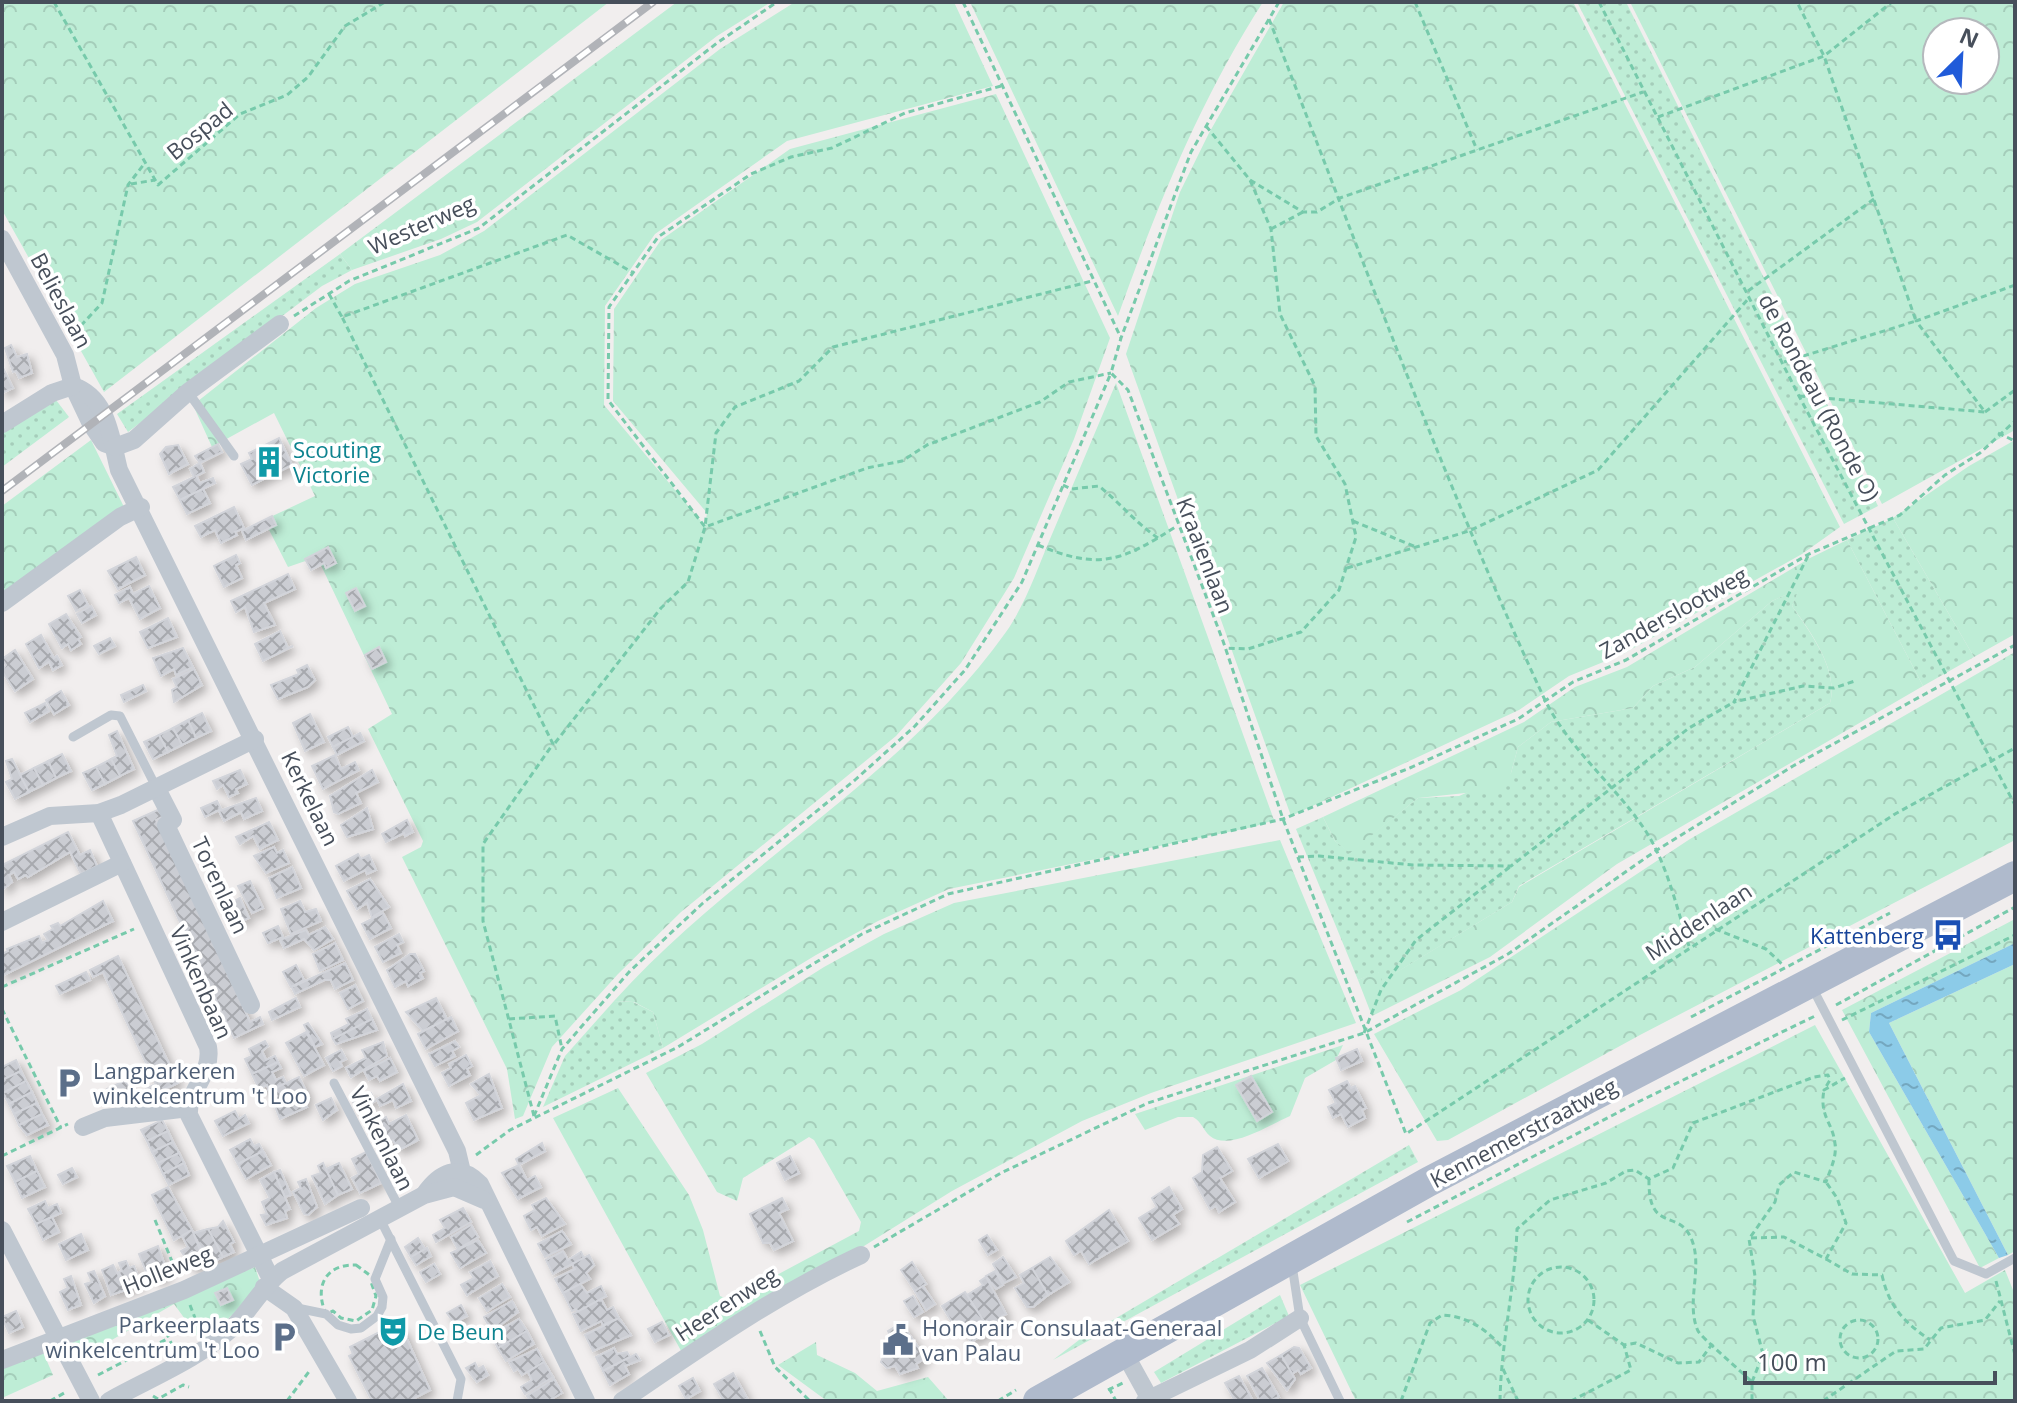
<svg xmlns="http://www.w3.org/2000/svg" width="2017" height="1403" viewBox="0 0 2017 1403" font-family="'Open Sans',sans-serif">
  <style>
    .grass { fill: url(#grass-dots) }
    .forest { fill: url(#forest-crowns); fill-rule: evenodd }
    .water { fill: url(#water-ripples) }
    .building { fill: url(#building-cross-hatch); stroke: #d2d4da; stroke-width: 2; filter: url(#shadow) }
    .lines { fill: none; stroke-linecap: round; stroke-linejoin: round }
    .path { stroke: #77caab; stroke-width: 3; stroke-dasharray: 6 4; stroke-linecap: butt }
    .lane { stroke: #bfc7d0; stroke-width: 9 }
    .street { stroke: #bfc7d0; stroke-width: 18 }
    .primary { stroke: #afbacc; stroke-width: 30 }
    .rail-casing { stroke: #b1b3b8; stroke-width: 8 }
    .rail { stroke: #fff; stroke-width: 5; stroke-dasharray: 15; stroke-linecap: butt }
    .labels { text-anchor: middle; dominant-baseline: central; stroke-width: 7; stroke-linejoin: round; paint-order: stroke }
    .street-label { font-size: 22px; fill: #474f5b; stroke: #fff }
    .culture-label { font-size: 22px; fill: #0d838f; stroke: #fff; text-anchor: start }
    .transit-label { font-size: 22px; fill: #164399; stroke: #fff; text-anchor: end }
    .service-label { font-size: 22px; fill: #4e5e75; stroke: #fff; text-anchor: start }
  </style>
  <defs>
    <pattern id="grass-dots" width="8" height="8" patternUnits="userSpaceOnUse" patternTransform="scale(2)"><rect width="8" height="8" fill="#beedd6"/><path d="M2 2h.1M6 6h.1" fill="none" stroke="#a5cdba" stroke-width="1.8" stroke-linecap="round"/></pattern>
    <pattern id="forest-crowns" width="20" height="18" patternUnits="userSpaceOnUse" patternTransform="scale(2)"><rect width="20" height="18" fill="#beedd6"/><path d="M2 6a3 3 0 1 1 6 0M12 15a3 3 0 1 1 6 0" fill="none" stroke="#a5cdba"/></pattern>
    <pattern id="water-ripples" width="26" height="14" patternUnits="userSpaceOnUse" patternTransform="scale(2)"><rect width="26" height="14" fill="#8ccbe8"/><path d="M2 4q2-2 4 0t4 0M15 11q2-2 4 0t4 0" fill="none" stroke="#74a7bf"/></pattern>
    <pattern id="building-cross-hatch" width="8" height="8" patternUnits="userSpaceOnUse" patternTransform="scale(2)"><rect width="8" height="8" fill="#cbcdd3"/><path d="M0 0l8 8M0 8l8-8" fill="none" stroke="#a7a9ae"/></pattern>
    <filter id="shadow"><feDropShadow dx="4.5" dy="4.5" stdDeviation="4" flood-color="#0004"/></filter>
  </defs>
  <rect width="100%" height="100%" fill="#f1eeee"/>
  <!-- grass -->
  <g class="grass">
    <path d="M1577,2h49l252,504 -34,18z"/>
    <path d="M340,254l12,16 -30,16 -194,146 -11,-18z"/>
    <path d="M56,400l13,17 -67,50v-36z"/>
    <path d="M1893,518l81,139 -51,29 -76,-146z"/>
    <path d="M1800,588l-8,18c18,26 47,64 38,97l-311,183 -7,16 -131,80 -3,-10 -20,8 -62,-151 27,-12 12,24 15,11 68,-54 41,-2 52,-23 7,-26 33,-25 82,-14 20,-22 42,-19 77,-66z"/>
    <path d="M614,1001l19,1 20,10 10,36 -120,59 22,-51z"/>
    <path d="M1409,1145l9,17 -365,198 26,-20z"/>
    <path d="M1280,1295l9,21 -128,67 -7,-11z"/>
  </g>
  <!-- forest -->
  <g class="forest">
    <path d="M2,2h607l-505,390 -102,-182z"/>
    <path d="M677,2h94l-54,34 -240,186 -36,17 -89,31 -12,-16z"/>
    <path d="M795,2h159l39,84 -206,55 -132,93 -50,72 -1,99 101,121 2,-13 -94,-112 1,-92 47,-69 129,-91 206,-55 114,244 -36,101 -60,139 -53,85 -65,73 -215,176 -63,62 -66,73 -29,69 -8,3 -8,-50 -105,-212 19,-10 2,-6 -55,-112 24,-15 -75,-157 -29,10 -24,-47 51,-24 -41,-83 -62,34 -19,-42 123,-97 39,-24 85,-29 44,-24 236,-182z"/>
    <path d="M970,2h293c-63,98 -106,204 -145,314z"/>
    <path d="M1284,2h289l267,525 -38,27 -179,100 -54,22 -50,34 -228,106 -165,-462 54,-162 29,-59z"/>
    <path d="M1630,2h385v428l-133,74zM1937,32h48v48h-48z"/>
    <path d="M1116,383l158,437 -21,7 -304,62 -71,32 -62,34 -153,93 -10,-36 -19,-10 -20,-1c120,-134 286,-220 392,-369 19,-27 31,-62 44,-93 22,-52 44,-104 66,-156z"/>
    <path d="M91,440l33,67 -122,89v-90z"/>
    <path d="M2015,440v194l-41,23 -81,-139 76,-52z"/>
    <path d="M1847,540l76,146 -306,178 -127,93 -118,59 -14,-36 20,-9 4,10 130,-79 7,-15 311,-184c9,-33 -20,-72 -38,-97l7,-17 -27,12 -77,66 -42,19 -20,22 -82,14 -33,25 -7,26 -17,17 -76,8 -68,55 -15,-12 -12,-24 201,-95 51,-35 52,-20 183,-109z"/>
    <path d="M2015,652v188l-375,195 -192,105 -11,1 -63,-107 87,-44 229,-151z"/>
    <path d="M1280,840l76,183 -205,70 -69,28 -130,70 -267,167 -132,-240 65,-30 71,107 14,35 17,66 10,4 129,-69 2,-9 -47,-82 -5,-3 -66,41 -6,23 -20,-9 -71,-119 56,-29 122,-77 60,-33 70,-31z"/>
    <path d="M2015,919v24l-144,70 -2,19 130,226 -19,10 -138,-258z"/>
    <path d="M2015,964v287l-7,4 -119,-232z"/>
    <path d="M1815,1025l150,268 40,-23 10,25v106h-659l-56,-116z"/>
    <path d="M1343,1045l-7,15 -31,18 -15,38c-19,8 -61,36 -80,20 -7,-6 -8,-14 -17,-19h-15l-33,13 -10,-16z"/>
    <path d="M255,1267l5,15 -24,30 -35,29 -27,-37 -109,63 -10,-19z"/>
    <path d="M816,1342l1,13 38,18 22,18 51,-14 21,24h-122l-49,-36z"/>
    <path d="M43,1352l10,23 -51,23v-29z"/>
  </g>
  <!-- water -->
  <path class="water" d="M2015,943v21l-126,59 119,232 -9,3 -130,-226 2,-19z"/>
  <!-- building -->
  <g class="building">
    <path d="M11,345l6,12 10,-3 5,19 -13,5 -3,-7 -3,1 -8,-24z"/>
    <path d="M3,368l10,20 -11,5v-24z"/>
    <path d="M279,438l13,27 -40,20 -11,-21 11,-5 -3,-6z"/>
    <path d="M218,444l4,8 -22,11 -5,-7z"/>
    <path d="M178,445l10,19 -19,10 -9,-20 6,-7z"/>
    <path d="M200,463l4,9 -8,4 4,7 13,-5 2,5 -35,17 -7,-13 21,-10 -4,-8z"/>
    <path d="M203,489l7,14 -23,11 -7,-14z"/>
    <path d="M234,507l10,21 -9,4 2,3 -16,8 -6,-13 -14,7 -6,-11z"/>
    <path d="M272,516l4,9 -30,15 -4,-9z"/>
    <path d="M328,547l8,16 -10,5 -2,-5 -13,7 -6,-11z"/>
    <path d="M236,555l4,8 -4,2 6,13 -18,9 -10,-21z"/>
    <path d="M136,557l9,18 -27,14 -10,-18z"/>
    <path d="M288,574l7,15 -31,14 11,22 -21,7 -9,-25 -9,5 -5,-11z"/>
    <path d="M149,586l11,22 -20,11 -11,-21 -10,5 -4,-8 15,-8 3,7z"/>
    <path d="M356,588l9,18 -10,5 -9,-18z"/>
    <path d="M80,590l8,15 -12,6 -8,-15z"/>
    <path d="M91,606l5,9 -14,8 -5,-9z"/>
    <path d="M66,614l15,23 -3,2 3,5 -10,6 -3,-6 -6,4 -13,-24z"/>
    <path d="M168,618l9,19 -29,11 -8,-16z"/>
    <path d="M280,631l8,17 5,-2 -30,15 -8,-17z"/>
    <path d="M41,635l13,23 3,-2 5,9 -9,5 -4,-8 -10,6 -13,-24z"/>
    <path d="M110,638l5,8 -16,8 -5,-8z"/>
    <path d="M379,647l7,15 -14,7 -7,-14z"/>
    <path d="M183,648l10,19 -17,8 -2,-6 -13,7 -8,-18z"/>
    <path d="M15,650l18,29 -18,12 -13,-20 4,-6 -4,-6z"/>
    <path d="M307,665l8,15 -7,7 -30,12 -7,-14 28,-11 -2,-4z"/>
    <path d="M194,669l8,16 -28,17 -2,-12 5,-3 -4,-8z"/>
    <path d="M143,685l3,6 -22,11 -3,-7z"/>
    <path d="M61,691l8,14 -15,9 -8,-14z"/>
    <path d="M45,703l4,8 -19,11 -5,-9z"/>
    <path d="M202,713l9,18 -15,7 -8,-18z"/>
    <path d="M310,714l14,28 -19,9 -12,-28z"/>
    <path d="M188,720l8,18 -14,7 -9,-17z"/>
    <path d="M348,727l5,10 -20,10 -5,-10z"/>
    <path d="M173,728l9,17 -14,7 -9,-17z"/>
    <path d="M117,731l17,38 -14,7 -9,-17 6,-3 -8,-21z"/>
    <path d="M360,733l4,8 -27,14 -4,-8z"/>
    <path d="M159,735l9,17 -15,7 -9,-17z"/>
    <path d="M62,754l9,17 -15,7 -8,-17z"/>
    <path d="M335,755l6,14 14,-7 4,8 -36,19 -11,-23z"/>
    <path d="M12,759l17,33 -14,7 -9,-17 6,-3 -6,-18z"/>
    <path d="M111,759l9,17 -15,8 -9,-17z"/>
    <path d="M48,761l8,17 -13,7 -9,-17z"/>
    <path d="M96,767l9,17 -13,6 -9,-17z"/>
    <path d="M34,768l9,17 -14,7 -9,-17z"/>
    <path d="M240,770l7,14 -11,5 2,4 -9,4 -6,-12 -6,4 -4,-8z"/>
    <path d="M372,770l6,12 -22,11 5,10 -23,11 -4,-2 -4,-16z"/>
    <path d="M256,798l6,13 -18,8 -3,-7 -17,9 -5,-10z"/>
    <path d="M217,801l4,8 -16,8 -4,-9z"/>
    <path d="M162,808l4,7 -10,5 94,202 10,-5 3,7 -29,14 -101,-217z"/>
    <path d="M367,808l6,21 -26,8 -6,-12z"/>
    <path d="M407,820l6,12 -8,4 -1,-3 -18,9 -4,-8z"/>
    <path d="M269,822l9,18 -18,9 -7,-13 -13,8 -4,-7z"/>
    <path d="M68,832l12,23 10,-5 7,16 -16,8 -11,-22 -42,25 -2,-2 -8,4 -4,-7 -5,3 3,7 -10,8v-25z"/>
    <path d="M274,847l3,6 6,-3 6,13 -23,10 -12,-17z"/>
    <path d="M358,854l3,5 8,-4 7,15 -9,4 -2,-4 -21,11 -8,-15z"/>
    <path d="M292,867l9,21 -24,10 -8,-20z"/>
    <path d="M370,879l19,28 -17,10 -5,-14 -10,6 -10,-18z"/>
    <path d="M250,881l13,27 -11,5 -14,-27z"/>
    <path d="M240,898l9,20 -9,4 -9,-19z"/>
    <path d="M103,901l10,20 -111,55v-22l6,-3 -1,-2 32,-13 3,7 6,-3 -4,-6 9,-5 -2,-3 7,-3 2,3z"/>
    <path d="M300,901l5,11 11,-3 5,12 -30,13 -10,-25z"/>
    <path d="M383,913l8,15 -21,11 -8,-15z"/>
    <path d="M278,926l5,11 -15,6 -5,-10z"/>
    <path d="M325,927l8,12 -19,11 -10,-11 -20,9 -4,-8 26,-10 3,5z"/>
    <path d="M399,934l4,8 -6,3 4,8 -18,9 -8,-15z"/>
    <path d="M335,943l8,17 -23,11 -7,-17z"/>
    <path d="M410,954h5l9,17 -4,2 3,5 -15,8 -2,-5 -11,6 -8,-17z"/>
    <path d="M118,956l60,127 -28,13 -4,-7 10,-5 -35,-74 -18,-38 -10,5 -3,-7z"/>
    <path d="M345,963l8,17 -18,9 -4,-9h-7l-29,14 -3,-7z"/>
    <path d="M296,965l8,15 -13,7 -8,-15z"/>
    <path d="M86,972l4,8 -30,14 -4,-8z"/>
    <path d="M355,985l8,16 -15,8 -8,-16z"/>
    <path d="M296,998l4,9 -28,13 -3,-8z"/>
    <path d="M436,998l11,21 -24,12 -17,-19z"/>
    <path d="M367,1009l5,10 -39,20 -2,-6 18,-9 -3,-5z"/>
    <path d="M451,1017l7,14 -32,18 -8,-15z"/>
    <path d="M372,1019l5,11 -41,14 -3,-5z"/>
    <path d="M308,1023l14,21 -7,3 -11,-22z"/>
    <path d="M306,1032l18,33 -20,11 -18,-33z"/>
    <path d="M265,1041l3,5 -6,5 4,9 9,-4 3,6 -26,12 -7,-15 7,-3 -3,-7z"/>
    <path d="M455,1041l4,6 -7,4 3,5 -20,10 -6,-12z"/>
    <path d="M383,1042l4,14 -36,21 -5,-9 20,-10 -4,-8z"/>
    <path d="M1357,1049l5,12 -21,9 -5,-12z"/>
    <path d="M341,1050l5,9 -6,3 2,4 -9,5 -7,-13z"/>
    <path d="M466,1055l6,11 -5,3 3,6 -21,11 -7,-13 9,-5 -2,-4z"/>
    <path d="M390,1058l7,14 -17,9 -3,-5 -8,4 -5,-9z"/>
    <path d="M16,1060l5,11 -19,9v-13z"/>
    <path d="M278,1062l3,6 -9,4 4,8 7,-3 3,6 -17,8 -2,-6 -8,4 -7,-15z"/>
    <path d="M21,1071l5,10 -23,12 -1,-13z"/>
    <path d="M489,1074l13,34 -28,12 -8,-17 15,-8 -10,-11z"/>
    <path d="M1251,1076l21,36 -15,9 -21,-36z"/>
    <path d="M299,1077l10,20 -5,2 3,8 -27,12 -11,-28z"/>
    <path d="M126,1080l5,9 -20,9 -4,-9z"/>
    <path d="M26,1081l6,11 -23,12 -6,-11z"/>
    <path d="M1347,1081l4,7 4,-2 11,22 -4,2 3,8 -17,9 -7,-13 -8,4 -5,-11 8,-4 -7,-13z"/>
    <path d="M403,1084l8,17 -15,7 -3,-8 -13,6 -3,-7z"/>
    <path d="M32,1092l5,11 -23,11 -5,-10z"/>
    <path d="M371,1093l4,8 -17,9 -5,-8z"/>
    <path d="M331,1098l6,12 -14,10 -7,-15z"/>
    <path d="M37,1103l5,11 -23,11 -5,-11z"/>
    <path d="M235,1111l4,8 6,-4 4,8 -26,13 -8,-15z"/>
    <path d="M42,1114l6,11 -21,10 -8,-10z"/>
    <path d="M406,1115l12,25 -19,10 -6,-10 -6,3 -14,-19 13,-7 3,7z"/>
    <path d="M162,1120l6,11 -21,10 -6,-11z"/>
    <path d="M168,1131l5,11 -21,10 -5,-11z"/>
    <path d="M250,1139l4,7 5,-2 4,7 -25,13 -8,-14z"/>
    <path d="M173,1142l6,11 -21,10 -6,-11z"/>
    <path d="M542,1143l3,8 -26,14 -3,-6z"/>
    <path d="M1278,1144l10,17 -29,17 -11,-19z"/>
    <path d="M1217,1147l15,24 -12,7 15,24 -16,10 -3,-6 -6,3 -17,-31 9,-6 1,-17z"/>
    <path d="M263,1151l8,14 -25,14 -8,-15z"/>
    <path d="M366,1152l15,31 -21,10 -8,-15 7,-4 -7,-15z"/>
    <path d="M179,1153l5,10 -21,11 -5,-11z"/>
    <path d="M30,1156l7,15 -22,11 -8,-16z"/>
    <path d="M790,1156l9,17 -14,7 -8,-17z"/>
    <path d="M184,1163l5,12 -20,10 -6,-11z"/>
    <path d="M323,1163l15,32 -13,9 -13,-28 9,-3 -3,-7z"/>
    <path d="M339,1163l13,26 -14,6 -12,-26z"/>
    <path d="M519,1165l8,15 8,-4 6,11 -23,12 -16,-26z"/>
    <path d="M72,1168l5,9 -14,7 -5,-9z"/>
    <path d="M280,1170l11,25 -6,2 -11,-25z"/>
    <path d="M37,1171l8,16 -23,11 -7,-16z"/>
    <path d="M274,1172l16,37 -5,2 2,7 -21,7 -5,-10 6,-1 -5,-12 8,-4 -10,-18z"/>
    <path d="M306,1179l11,28 -9,8 -4,-1 -11,-22 8,-4 -3,-6z"/>
    <path d="M168,1187l24,43 -18,10 -22,-45z"/>
    <path d="M1169,1187l13,22 -9,6 6,9 -27,16 -13,-22 18,-11 -5,-9z"/>
    <path d="M546,1198l19,26 -23,12 -5,-9 -6,3 -7,-14 11,-6 -3,-5z"/>
    <path d="M782,1198l6,11 -9,4 14,28 -19,9 -4,-7h-7l-13,-29z"/>
    <path d="M45,1201l3,7 9,-4 4,9 -25,11 -8,-15z"/>
    <path d="M463,1208l8,14 -35,20 -3,-7 12,-7 -5,-8z"/>
    <path d="M1109,1210l19,31 -39,23 -8,-13 -7,4 -8,-14z"/>
    <path d="M52,1217l7,15 -16,8 -7,-16z"/>
    <path d="M223,1221l11,21 -4,2 4,8 -11,5 -15,-28 10,-2z"/>
    <path d="M471,1225l7,12 -20,12 -7,-12z"/>
    <path d="M208,1229l15,28 -10,5 -4,-7 -3,2 -13,-24z"/>
    <path d="M192,1230l13,32 -8,6h-4l-12,-17 7,-4 -6,-11z"/>
    <path d="M562,1231l9,13 -26,13 -7,-13z"/>
    <path d="M81,1234l7,16 -22,10 -7,-16z"/>
    <path d="M987,1235l10,15 -9,5 -9,-15z"/>
    <path d="M418,1238l7,11 -14,8 -6,-10z"/>
    <path d="M478,1240l8,13 -26,15 -9,-15z"/>
    <path d="M158,1246l10,28 -11,7 -7,-9 -3,2 -8,-20z"/>
    <path d="M427,1248l4,8 -15,9 -5,-8z"/>
    <path d="M563,1251l5,9 13,-8 3,6 -31,16 -7,-14z"/>
    <path d="M589,1255l5,10 -8,8 4,6 -27,14 -8,-14 20,-10 -3,-5z"/>
    <path d="M1003,1257l13,20 -12,6 -11,-19z"/>
    <path d="M1050,1257l19,25 -21,13 -16,-27z"/>
    <path d="M126,1261l3,7 5,-2 7,18 -15,6 -7,-18 3,-1 -3,-8z"/>
    <path d="M490,1261l8,15 -31,19 -6,-10 13,-7 -4,-6z"/>
    <path d="M912,1262l14,22 -11,7 -14,-21z"/>
    <path d="M434,1264l6,10 -14,8 -6,-10z"/>
    <path d="M113,1265l13,25 -15,5 -9,-25z"/>
    <path d="M1032,1268l16,27 -15,12h-6l-12,-19 9,-5 -4,-8z"/>
    <path d="M94,1271l11,25 -11,7 -9,-19 7,-2 -4,-9z"/>
    <path d="M995,1271l8,14 -7,4 -10,-13z"/>
    <path d="M71,1276l10,29 -13,5 -8,-18 8,-4 -4,-9z"/>
    <path d="M986,1277l20,37 -4,2 4,7 -15,9 -24,-37 16,-10 -3,-4z"/>
    <path d="M502,1284l8,13 -23,14 -8,-13z"/>
    <path d="M580,1284l7,9 14,-7 5,10 -28,16 -2,-3 -4,2 -9,-18z"/>
    <path d="M923,1286l12,18 -9,6 -11,-19z"/>
    <path d="M227,1288l6,12 -12,5 -6,-12z"/>
    <path d="M965,1292l25,39 -19,11 -11,-19 -5,4 -13,-21z"/>
    <path d="M913,1296l10,16 -9,5 -10,-16z"/>
    <path d="M601,1299l6,11 6,-3 6,11 -16,7 -2,-4 -20,10 -8,-17z"/>
    <path d="M512,1301l6,11 -26,19 -8,-14z"/>
    <path d="M461,1305l6,11 -13,7 -7,-10z"/>
    <path d="M16,1311l7,16 -14,6 -7,-16z"/>
    <path d="M619,1318l12,17 -38,16 -8,-16z"/>
    <path d="M519,1319l8,12 -29,17 -7,-13z"/>
    <path d="M662,1322l7,13 -14,7 -7,-13z"/>
    <path d="M901,1323l25,35 -10,6 2,4 -18,6 -5,-8 -8,2 -6,-6 3,-7 14,-8 -10,-16z"/>
    <path d="M395,1324l3,6 4,-2 28,62 -21,11h-33l-5,-2 -22,-43 4,-2 -3,-7z"/>
    <path d="M527,1331l7,13 -28,17 -8,-13z"/>
    <path d="M1294,1347l5,1 12,20 -10,6 -3,-4 -6,4 -11,-19z"/>
    <path d="M614,1348l3,6 10,-2 3,5 -27,14 -7,-14z"/>
    <path d="M537,1349l7,13 -22,13 -4,-6 -4,2 -5,-9z"/>
    <path d="M636,1354l4,6 -15,6 4,8 -19,11 -7,-14z"/>
    <path d="M1281,1355l14,24 -8,11 -20,-27z"/>
    <path d="M544,1362l9,15 -28,17 -4,-7 11,-7 -4,-8z"/>
    <path d="M475,1363l3,6 5,-3 5,9 -11,7 -11,-14z"/>
    <path d="M1262,1368l17,29 -8,3 -11,1 -13,-25z"/>
    <path d="M733,1373l14,25 -5,3h-18l-10,-17z"/>
    <path d="M1239,1376l13,23 -4,2h-13l-10,-18z"/>
    <path d="M693,1378l7,13 -14,8 -7,-13z"/>
    <path d="M554,1379l8,14 -14,8h-18l-3,-5z"/>
  </g>
  <g class="lines">
    <!-- path -->
    <g class="path">
      <path d="M54,2l104,183 82,-71 47,-19 21,-18 37,-51 40,-24"/>
      <path d="M963,2l158,336"/>
      <path d="M1279,2l-88,150 -70,186 -10,35 17,17 95,251 60,178 123,315 489,-320 120,-66"/>
      <path d="M1415,2l62,148"/>
      <path d="M1599,2l200,394 216,409"/>
      <path d="M1269,19c89,227 172,457 275,679 24,50 68,84 99,129 24,35 33,79 46,119"/>
      <path d="M1001,86l-96,27 -73,35 -41,9 -40,17 -93,63 -49,70 -1,93 97,127 11,-94 19,-26 64,-26 34,-34 259,-66"/>
      <path d="M1658,117l166,-61 68,-54"/>
      <path d="M1206,126l44,54 21,49 9,85 35,72 1,50 29,48 11,53 -17,53 -38,42 -53,17 -23,-1"/>
      <path d="M1250,180l53,32h14l23,-14 303,-106"/>
      <path d="M131,184l24,-4"/>
      <path d="M1271,229l32,-17"/>
      <path d="M1748,291l126,-92"/>
      <path d="M329,294l13,23"/>
      <path d="M294,316l55,-35 130,-53 238,-185 60,-41"/>
      <path d="M74,333l28,-30 26,-118 16,-21"/>
      <path d="M1784,362l132,-41 -92,-265 -27,-54"/>
      <path d="M1799,396l186,16 -69,-91 99,-36"/>
      <path d="M1985,412l30,-22"/>
      <path d="M1998,433l17,8"/>
      <path d="M1063,485l8,4 28,-3c21,17 37,37 59,52"/>
      <path d="M1353,521l63,26"/>
      <path d="M1038,545c62,26 84,16 139,-19"/>
      <path d="M1808,556l-74,146 69,-16 31,2 21,-7"/>
      <path d="M1347,568l122,-37 129,-61 151,-172"/>
      <path d="M555,743l106,-135 27,-26 17,-55 162,-59 35,-7 25,-16 113,-43 29,-20 42,-9"/>
      <path d="M1298,857l21,-1 94,9 98,1 178,-138 45,-26"/>
      <path d="M1715,929l51,20 18,17"/>
      <path d="M2,987l132,-58"/>
      <path d="M1836,1005l179,-98"/>
      <path d="M2,1009l59,119"/>
      <path d="M1691,1017l199,-104"/>
      <path d="M509,1019l46,-3 7,33"/>
      <path d="M1842,1020l173,-85"/>
      <path d="M1364,1033l17,-43 35,-50 95,-74"/>
      <path d="M534,1116l-51,-195v-77l70,-100 -211,-427 225,-82 65,37"/>
      <path d="M534,1116l28,-67 68,-78 73,-68 152,-123 60,-54 50,-56 57,-88 89,-209"/>
      <path d="M476,1155l34,-25 168,-83 184,-113 86,-40 335,-75 129,-52 106,-48 55,-37 53,-22 183,-106 91,-39 45,-40 35,-22 35,-32"/>
      <path d="M2,1156l66,-32"/>
      <path d="M1649,1179c-1,55 29,29 42,59 13,29 -6,64 7,93 4,7 45,42 54,51v19"/>
      <path d="M155,1220l23,56"/>
      <path d="M1407,1222l233,-121 175,-85"/>
      <path d="M1751,1238l33,-1 42,22 20,-36 -9,-25 -11,-16"/>
      <path d="M874,1247l127,-74 147,-70 216,-70 144,-79 149,-104 136,-84 222,-121"/>
      <path d="M1826,1259l26,15 30,1c7,32 22,47 48,65"/>
      <path d="M356,1265l19,14 -4,3 5,14 -4,14 -16,11 -15,-3 -8,-7 -7,3c-12,-27 -1,-50 30,-49z"/>
      <circle cx="1561" cy="1300" r="33"/>
      <path d="M1996,1281l19,74"/>
      <path d="M190,1305l10,26"/>
      <path d="M1588,1320l36,25"/>
      <circle cx="1859" cy="1339" r="19"/>
      <path d="M760,1331l15,36 35,34"/>
      <path d="M166,1332l7,15"/>
      <path d="M1503,1369l15,32"/>
      <path d="M98,1375l71,-37"/>
      <path d="M1752,1382l11,-28 -10,-38 2,-40 -6,-37 26,-37 4,-17 15,-13 32,10c4,-12 11,-25 9,-38 -2,-22 -16,-27 -11,-54"/>
      <path d="M1109,1388l7,13"/>
      <path d="M1108,1390l15,-7"/>
      <path d="M153,1396l5,3 25,-14 6,2"/>
      <path d="M50,1401l16,-9"/>
      <path d="M287,1401l24,-32"/>
      <path d="M998,1401l18,-11"/>
      <path d="M1401,1401l29,-78 12,-8c24,1 43,13 59,31"/>
      <path d="M1500,1401c1,-58 15,-114 17,-172l33,-29 56,-17 20,-12 9,-1 14,9 24,-11 20,-45 121,-46 14,-2 2,5 -6,10 21,-12"/>
      <path d="M1571,1401l60,-31 -7,-25 12,-2 42,20 21,-1 14,-19"/>
      <path d="M1823,1401l73,-50 28,-2 17,-21 44,-8 15,-19"/>
    </g>
    <!-- lane -->
    <g class="lane">
      <path d="M188,392l46,64"/>
      <path d="M73,737l38,-22 9,1 37,73"/>
      <path d="M1812,987l142,274 32,13 29,-16"/>
      <path d="M334,1083l66,126"/>
      <path d="M380,1219l81,160 -4,22"/>
      <path d="M1292,1265l8,53 40,83"/>
      <path d="M297,1308l29,6 12,11 13,4 10,-1 16,-12 5,-9 1,-10 -8,-18 16,-40"/>
    </g>
    <!-- street -->
    <g class="street">
      <path d="M2,239l63,116 8,31 18,38 13,19 11,4"/>
      <path d="M73,386c35,11 38,53 46,84l338,681 5,21 -5,16"/>
      <path d="M2,424l50,-31 21,-7"/>
      <path d="M115,447l19,-7 54,-48 92,-68"/>
      <path d="M2,603l118,-86 21,-10"/>
      <path d="M157,789l16,31 -7,5 85,180"/>
      <path d="M99,813l109,234c5,27 -21,44 -19,68l82,164"/>
      <path d="M2,837l48,-21 49,-3 22,-8 134,-66"/>
      <path d="M2,922l120,-59"/>
      <path d="M83,1127l22,-9 84,-10"/>
      <path d="M424,1195c15,-22 35,-33 56,-11l106,217"/>
      <path d="M2,1230l89,171"/>
      <path d="M264,1287l30,21 54,93"/>
      <path d="M1125,1354l26,47"/>
      <path d="M2,1360l182,-70 177,-82"/>
      <path d="M109,1401c41,-23 88,-41 124,-74 18,-18 29,-40 49,-56l142,-76 30,-8 30,13"/>
      <path d="M622,1401c78,-53 153,-106 239,-146"/>
      <path d="M1145,1401l105,-51 50,-32"/>
    </g>
    <!-- primary -->
    <path class="primary" d="M1038,1401l390,-219 587,-306"/>
    <defs>
      <path id="rail" d="M2,491l651,-489"/>
    </defs>
    <!-- rail casing -->
    <use href="#rail" class="rail-casing"/>
    <!-- rail -->
    <use href="#rail" class="rail"/>
  </g>
  <!-- icons -->
  <defs>
    <symbol id="building-bare" viewBox="-9 -9 18 18"><path d="M-4-6H4V6H1V3H-1V6H-4ZM-2.5-4.3h1.7v1.8h-1.7ZM.8-4.3h1.7v1.8H.8ZM-2.5-1h1.7V.8h-1.7ZM.8-1h1.7V.8H.8Z" fill="#0f9aa8" stroke="#fff" stroke-width="2.5" paint-order="stroke"/></symbol>
    <symbol id="bus-bare" viewBox="-9 -9 18 18"><path d="M-5-6H5V4H4V6H2V4H-2V6H-4V4H-5ZM-3.5-4V0h7V-4ZM-3.5 1.2v1.5H-2V1.2ZM2 1.2v1.5H3.5V1.2Z" fill="#1a4fb4" stroke="#fff" stroke-width="2.5" paint-order="stroke"/></symbol>
    <symbol id="parking-bare" viewBox="-9 -9 18 18"><path d="M-3.5-5.5H1a3.5 3.5 0 0 1 0 7H-1V5.5H-3.5ZM-1-3.4V-.6H.8a1.4 1.4 0 0 0 0-2.8Z" fill="#5c6f8a" stroke="#fff" stroke-width="2.5" paint-order="stroke"/></symbol>
    <symbol id="theatre-bare" viewBox="-9 -9 18 18"><path d="M-5-5.5Q0-4 5-5.5V0Q5 5 0 6Q-5 5-5 0ZM-3.3-2.5H-1v1.5H-3.3ZM1-2.5H3.3v1.5H1ZM-2.8 1Q0 5.5 2.8 1Z" fill="#0f9aa8" stroke="#fff" stroke-width="2.5" paint-order="stroke"/></symbol>
    <symbol id="civic-bare" viewBox="-9 -9 18 18"><path d="M-.6-6.5H3V-4.5H.6V-3L4-1V1h2V6H-6V1h2V-1L-.6-3ZM-1.2 2.5V6h2.4V2.5Z" fill="#5c6f8a" stroke="#fff" stroke-width="2.5" paint-order="stroke"/></symbol>
  </defs>
  <g fill-rule="evenodd">
    <use href="#building-bare" x="247" y="440" width="44" height="44"/>
    <use href="#bus-bare" x="1926" y="913" width="44" height="44"/>
    <use href="#parking-bare" x="47" y="1061" width="44" height="44"/>
    <use href="#theatre-bare" x="371" y="1309" width="44" height="44"/>
    <use href="#parking-bare" x="262" y="1315" width="44" height="44"/>
    <use href="#civic-bare" x="876" y="1318" width="44" height="44"/>
  </g>
  <g class="labels">
    <!-- street labels -->
    <g class="street-label">
      <text transform="translate(199 130) rotate(-39)">Bospad</text>
      <text transform="translate(421 224) rotate(-24)">Westerweg</text>
      <text transform="translate(62 300) rotate(62)">Belieslaan</text>
      <text transform="translate(1820 397) rotate(62)">de Rondeau (Ronde O)</text>
      <text transform="translate(1206 555) rotate(69)">Kraaienlaan</text>
      <text transform="translate(1673 612) rotate(-29)">Zanderslootweg</text>
      <text transform="translate(311 798) rotate(64)">Kerkelaan</text>
      <text transform="translate(221 885) rotate(65)">Torenlaan</text>
      <text transform="translate(1698 921) rotate(-33)">Middenlaan</text>
      <text transform="translate(202 982) rotate(66)">Vinkenbaan</text>
      <text transform="translate(1523 1132) rotate(-28)">Kennemerstraatweg</text>
      <text transform="translate(383 1138) rotate(63)">Vinkenlaan</text>
      <text transform="translate(167 1269) rotate(-22)">Holleweg</text>
      <text transform="translate(726 1303) rotate(-33)">Heerenweg</text>
    </g>
    <!-- culture labels -->
    <g class="culture-label">
      <text x="293" y="449">Scouting<tspan x="293" dy="25">Victorie</tspan></text>
      <text x="417" y="1331">De Beun</text>
    </g>
    <!-- transit labels -->
    <g class="transit-label">
      <text x="1924" y="935">Kattenberg</text>
    </g>
    <!-- service labels -->
    <g class="service-label">
      <text x="93" y="1070">Langparkeren<tspan x="93" dy="25">winkelcentrum 't Loo</tspan></text>
      <text x="260" y="1324" text-anchor="end">Parkeerplaats<tspan x="260" dy="25">winkelcentrum 't Loo</tspan></text>
      <text x="922" y="1327">Honorair Consulaat-Generaal<tspan x="922" dy="25">van Palau</tspan></text>
    </g>
  </g>
  <!-- border -->
  <rect width="2017" height="1403" fill="none" stroke="#474f5b" stroke-width="8"/>
  <!-- north arrow -->
  <g transform="translate(1961 56) rotate(24)"><circle r="38" fill="#ffffff" stroke="#b5b9bd" stroke-width="2"/>
  <path d="M0-6L14 30L0 20L-14 30Z" fill="#205bd9"/>
  <text y="-12" font-size="22" font-weight="bold" text-anchor="middle" fill="#474f5b">N</text>
  </g>
  <!-- scale -->
  <path d="M1745 1371v12h250v-12" fill="none" stroke="#474f5b" stroke-width="4"/>
  <text x="1757" y="1371" font-size="24" fill="#474f5b" stroke="#ffffff" stroke-width="6" paint-order="stroke">100 m</text>
</svg>
